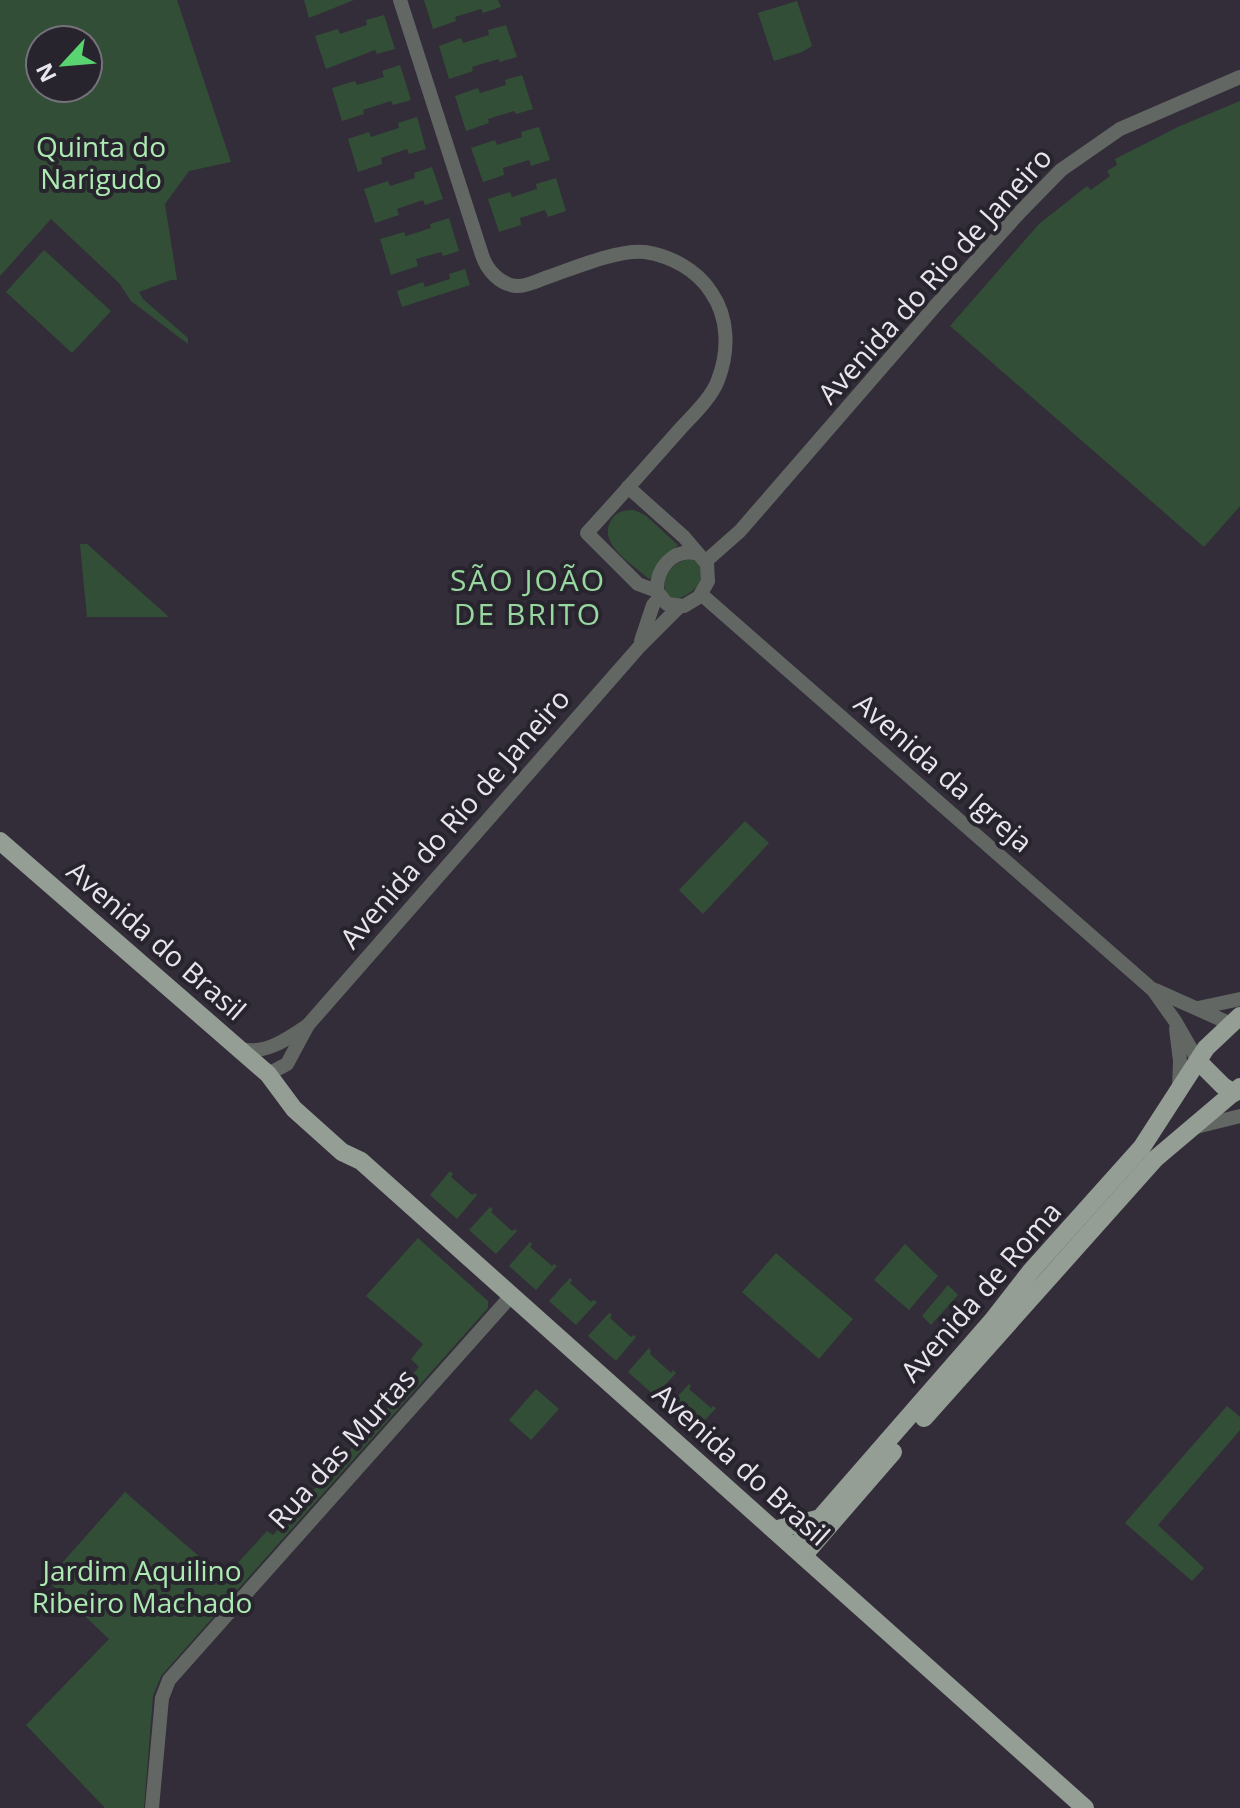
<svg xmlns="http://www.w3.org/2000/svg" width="1240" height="1808" viewBox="0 0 1240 1808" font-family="'Open Sans',sans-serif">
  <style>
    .green { fill: #334e36; fill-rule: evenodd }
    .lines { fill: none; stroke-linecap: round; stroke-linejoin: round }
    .minor { stroke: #636763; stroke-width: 14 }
    .major { stroke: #949e95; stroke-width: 18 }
    .labels { text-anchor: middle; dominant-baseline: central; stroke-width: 8; stroke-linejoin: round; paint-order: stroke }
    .park-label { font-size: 28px; fill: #aceab2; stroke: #28242e }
    .street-label { font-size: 28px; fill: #e8e5ed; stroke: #28242e }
    .neighbourhood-label { font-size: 30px; letter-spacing: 2px; fill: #98d79f; stroke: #28242e }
  </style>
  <rect width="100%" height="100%" fill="#322d39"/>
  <!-- green -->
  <g class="green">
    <path d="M0,0h177l54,162 -42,9 -24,33 12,76h-6l-32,12 4,7 45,39v6l-57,-43 -12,-18 -68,-64 -51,57zM88,40v48h-48v-48z"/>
    <path d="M304,0h50l-45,18z"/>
    <path d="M424,0h74l3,7 -18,6 -2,-4 -26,8 1,4 -23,8z"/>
    <path d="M797,1l15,45 -10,6 -28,9 -16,-48z"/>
    <path d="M384,15l11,34 -18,5 -2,-4 -49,19 -11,-33 23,-7 2,5 27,-9 -1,-5z"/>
    <path d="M506,25l11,32 -17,5 -2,-3 -26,8 1,4 -24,8 -10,-33 22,-8 2,5 26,-8 -1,-5z"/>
    <path d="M400,65l11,35 -18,5 -2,-4 -28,9 1,4 -22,7 -10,-33 23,-7 2,4 27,-8 -2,-6z"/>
    <path d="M522,75l11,34 -17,5 -2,-3 -26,8 1,4 -23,8 -11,-35 23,-8 2,5 26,-8 -1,-5z"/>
    <path d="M1240,101v405l-36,41 -254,-221 89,-102 48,-38 4,4 19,-14 -3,-5 10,-6 -2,-6 65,-33z"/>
    <path d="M417,117l9,32 -17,5 -2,-5 -26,9 1,6 -24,8 -10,-33 21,-7 2,5 28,-9 -1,-5z"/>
    <path d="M539,127l11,33 -19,6 -2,-6 -26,8 1,7 -21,7 -12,-34 24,-8 2,5 25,-8 -1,-5z"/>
    <path d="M432,167l11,32 -18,6 -2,-5 -26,9 2,6 -24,8 -11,-34 24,-8 2,5 25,-8 -1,-5z"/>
    <path d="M556,178l10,33 -18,6 -3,-7 -25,8 1,7 -22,7 -11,-33 22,-7 2,5 25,-8 -1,-5z"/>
    <path d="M449,218l10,33 -16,5 -2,-4 -25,7 2,7 -27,9 -11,-36 24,-7 2,4 25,-8 -1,-4z"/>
    <path d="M44,250l67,61 -39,42 -66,-61z"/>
    <path d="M465,269l5,16 -68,22 -5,-16 26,-9 2,5 25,-8 -1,-5z"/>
    <path d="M634,510l11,5 33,30 -25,31 -4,3c-15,-14 -54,-36 -37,-60 5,-8 13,-9 22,-9z"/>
    <path d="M80,544h7l82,73h-82z"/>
    <path d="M693,559c21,15 -1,40 -21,40 -19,-16 0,-40 21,-40z"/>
    <path d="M745,821l24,22 -66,71 -24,-24z"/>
    <path d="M450,1171l3,3 -2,3 21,18 3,-2 2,2 -20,24 -27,-24z"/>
    <path d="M490,1207l3,2 -2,3 21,19 3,-2 2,2 -21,23 -27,-24z"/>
    <path d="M418,1238l70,63v7l-327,368 -8,20 -9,112h-39l-79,-83 83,-86 -62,-59 78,-88 99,86 43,-47 6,4 117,-130 12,-15 -2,-3 19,-20 -8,-8 12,-15 -57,-48z"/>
    <path d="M530,1242l2,2 -2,3 22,19 2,-2 3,2 -21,24 -27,-24z"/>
    <path d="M905,1244l33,32 -29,34 -35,-30z"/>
    <path d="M776,1253l77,66 -34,40 -77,-67z"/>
    <path d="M570,1278l2,2 -2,3 21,19 3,-2 3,2 -21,23 -27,-24z"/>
    <path d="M948,1285l10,10 -27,30 -9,-9z"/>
    <path d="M609,1313l3,2 -2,3 21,19 3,-2 2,2 -20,24 -28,-25z"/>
    <path d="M649,1348l2,3 -1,3 21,19 2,-3 3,3 -21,23 -27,-24z"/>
    <path d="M689,1384l2,2 -2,3 22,19 2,-2 3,2 -21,23 -27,-24z"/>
    <path d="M536,1389l23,20 -28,31 -22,-20z"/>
    <path d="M1227,1406l13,11v13l-82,95 46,43 -12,13 -67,-58z"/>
  </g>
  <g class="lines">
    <!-- minor -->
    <g class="minor">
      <path d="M400,0l82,255c5,15 17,29 34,31 9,1 21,-5 29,-8 27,-9 72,-29 100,-26 26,4 52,18 66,40 18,26 18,59 7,88 -6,17 -25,35 -37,48 -31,35 -62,70 -94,105l51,51 19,7"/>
      <path d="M628,487l56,50 23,27 1,17 -9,16 -15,9 -17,-2 -10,-13c-1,-22 15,-42 38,-38"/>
      <path d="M706,561l34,-30 196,-226 84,-93 41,-42 59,-41 120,-52"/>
      <path d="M701,594l452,396 22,31 23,40"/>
      <path d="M641,641l12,-36 7,-8"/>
      <path d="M1155,990l76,34"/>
      <path d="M1198,1008l42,-9"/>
      <path d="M1176,1029l4,32 -1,27"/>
      <path d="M239,1048c24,9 50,-10 69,-23"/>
      <path d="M268,1074l19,-10 21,-39 332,-379 40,-40"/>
      <path d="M1196,1127l44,-11"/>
      <path d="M152,1808l10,-110 7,-18 342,-384"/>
    </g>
    <!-- major -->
    <g class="major">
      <path d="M0,841l268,233 26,35 48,43 19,9 724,647"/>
      <path d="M1198,1061l25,25 11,7"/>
      <path d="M924,1418l231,-259 85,-72"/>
      <path d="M774,1530l43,-11"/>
      <path d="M794,1548l198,-227 39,-50 111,-124 64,-99 34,-32"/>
      <path d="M803,1556l90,-104"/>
    </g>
  </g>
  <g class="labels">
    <!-- park labels -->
    <g class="park-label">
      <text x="101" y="146">Quinta do<tspan x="101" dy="32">Narigudo</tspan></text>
      <text x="142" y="1570">Jardim Aquilino<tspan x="142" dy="32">Ribeiro Machado</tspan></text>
    </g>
    <!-- street labels -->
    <g class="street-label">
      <text transform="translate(934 275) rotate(-48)">Avenida do Rio de Janeiro</text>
      <text transform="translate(944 772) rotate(41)">Avenida da Igreja</text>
      <text transform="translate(454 818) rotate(-49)">Avenida do Rio de Janeiro</text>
      <text transform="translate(157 940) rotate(41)">Avenida do Brasil</text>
      <text transform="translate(980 1291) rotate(-49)">Avenida de Roma</text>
      <text transform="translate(341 1448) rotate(-48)">Rua das Murtas</text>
      <text transform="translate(742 1464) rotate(42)">Avenida do Brasil</text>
    </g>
    <!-- neighbourhood labels -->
    <g class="neighbourhood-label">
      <text x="528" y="579">SÃO JOÃO<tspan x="528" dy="34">DE BRITO</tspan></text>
    </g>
  </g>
  <!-- north arrow -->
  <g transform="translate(64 64) rotate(244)"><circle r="38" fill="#28242e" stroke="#75717a" stroke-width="2"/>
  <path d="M0-6L14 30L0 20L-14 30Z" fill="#58d570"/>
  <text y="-12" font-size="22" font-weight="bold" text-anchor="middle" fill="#e8e5ed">N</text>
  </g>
</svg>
